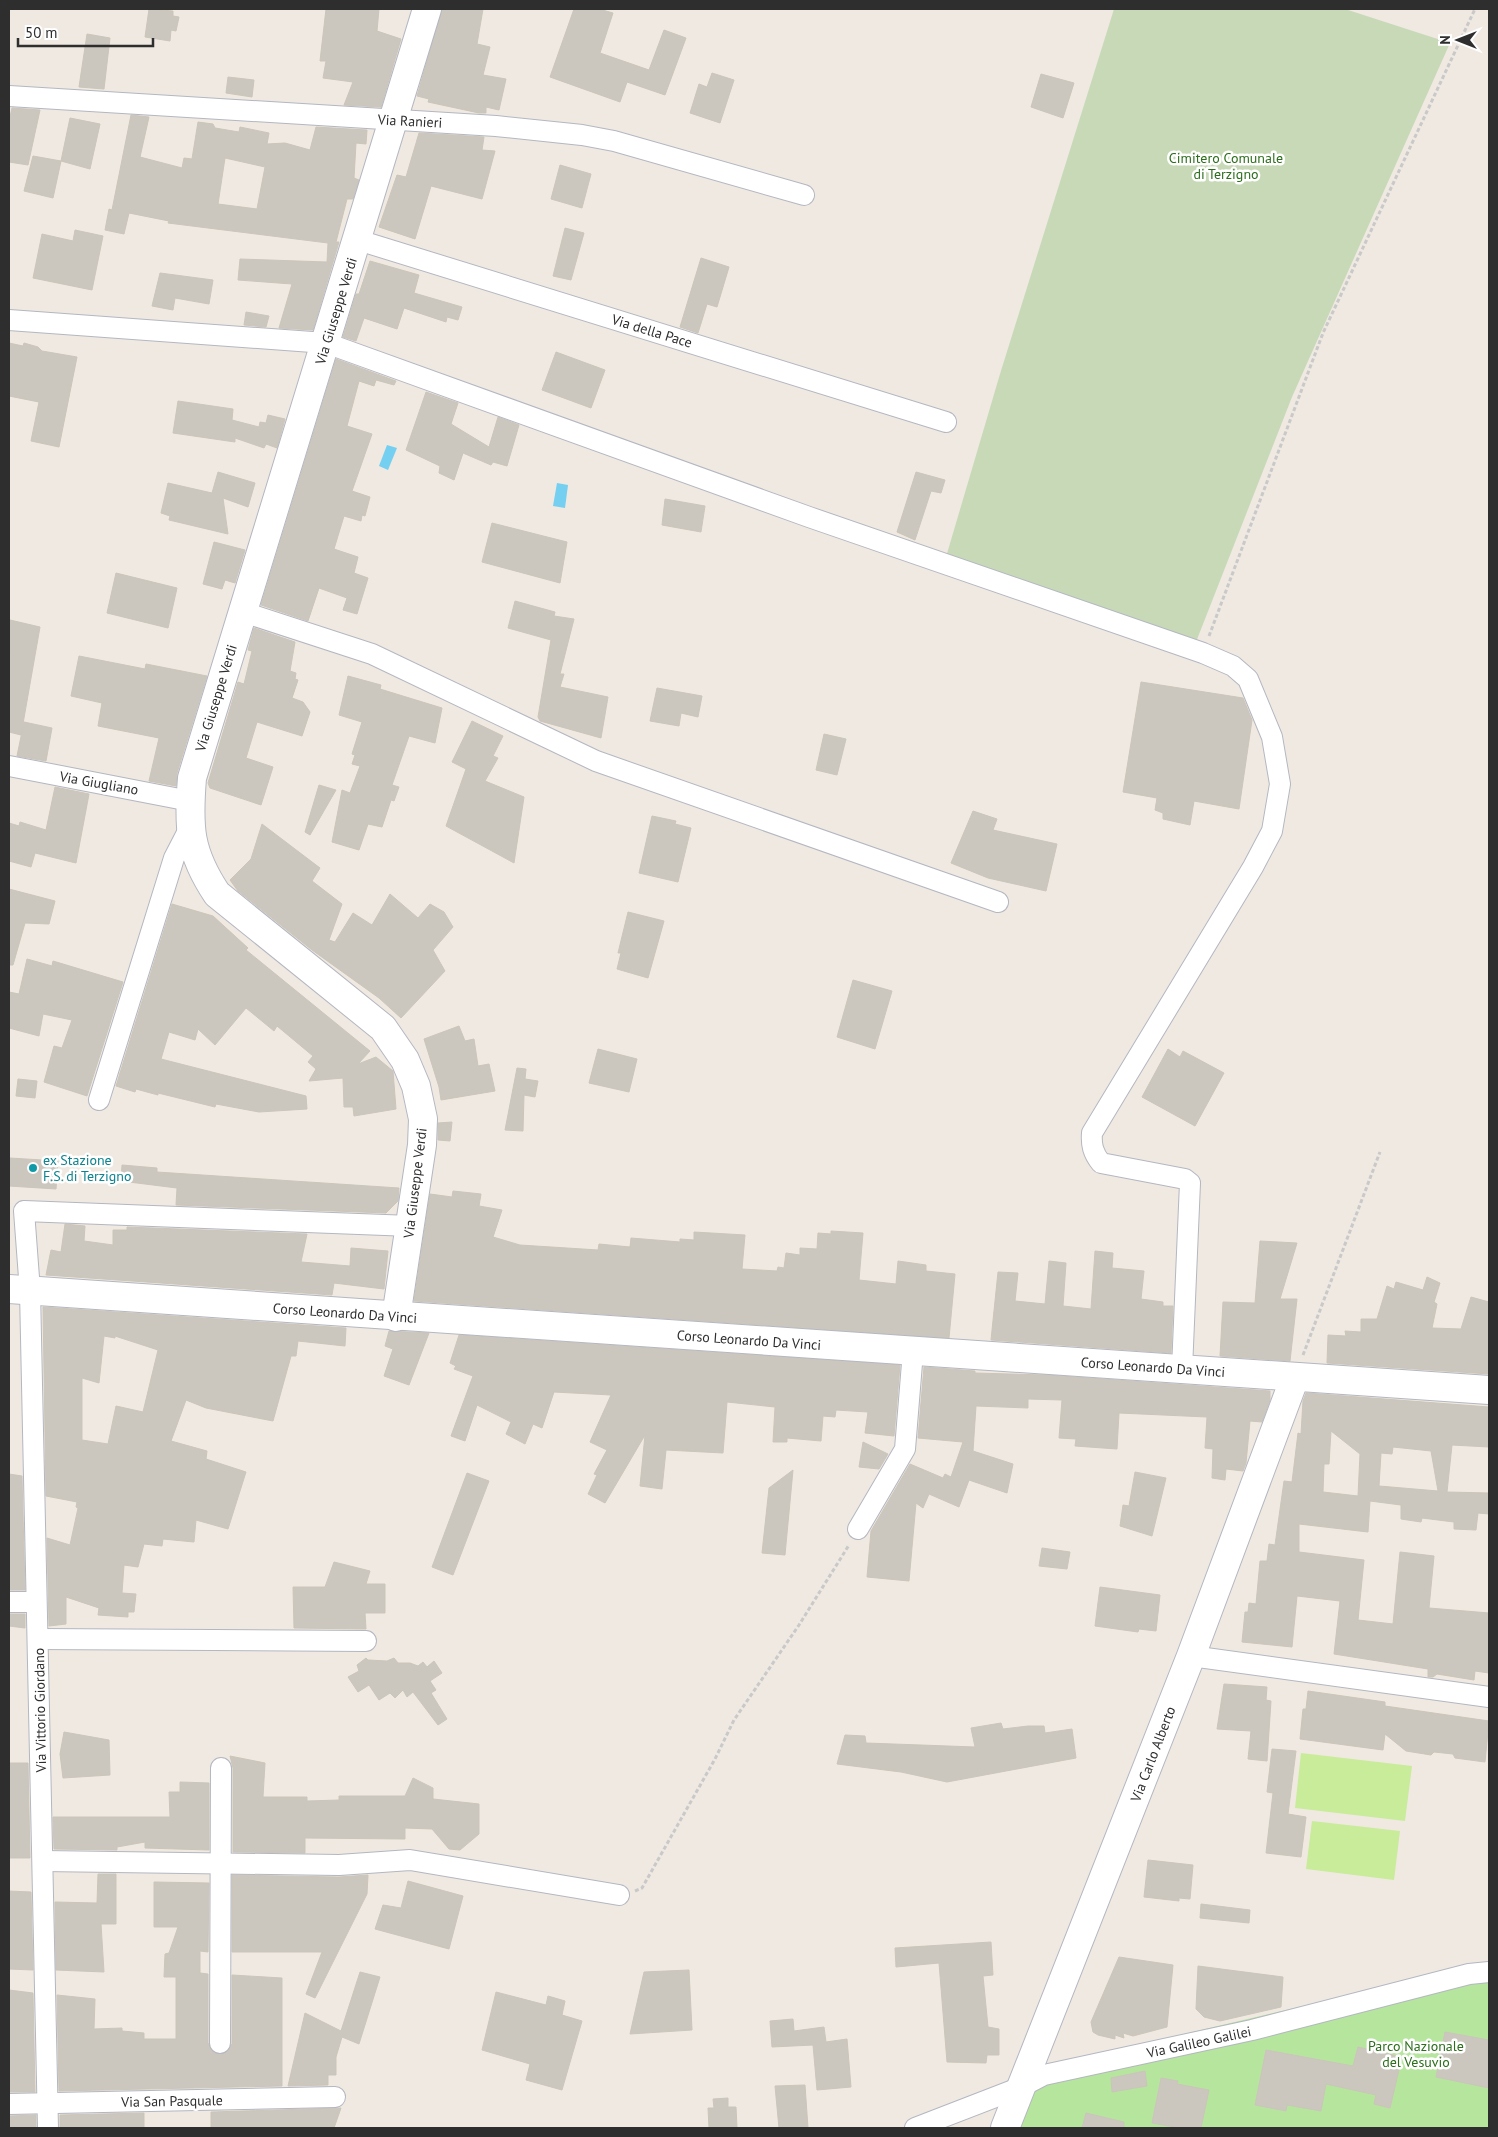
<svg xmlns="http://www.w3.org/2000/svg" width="1498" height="2137" viewBox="0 0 1498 2137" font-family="'PT Sans',sans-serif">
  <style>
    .green { fill: #b6e59e }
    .cemetery { fill: #c8d9b8 }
    .pitch { fill: #c9ec9a }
    .water { fill: #75cff0 }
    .building { fill: #cbc7bf; stroke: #cbc5ba; fill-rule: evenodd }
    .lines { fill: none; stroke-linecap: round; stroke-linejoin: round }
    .street-casing { stroke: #b4b7c1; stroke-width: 22 }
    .secondary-casing { stroke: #b4b7c1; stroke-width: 30 }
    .path { stroke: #c9c9c9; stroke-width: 3; stroke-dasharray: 4 2.5; stroke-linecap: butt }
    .street { stroke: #fff; stroke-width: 20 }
    .secondary { stroke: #fff; stroke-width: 28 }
    .culture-dot { fill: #0f9aa8; stroke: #fff; stroke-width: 2 }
    .labels { text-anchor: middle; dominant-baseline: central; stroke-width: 5; stroke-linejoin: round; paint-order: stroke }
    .street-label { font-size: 14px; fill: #2e2e2e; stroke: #fff }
    .park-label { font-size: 14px; fill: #2c6e1b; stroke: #fff }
    .culture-label { font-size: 14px; fill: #0d838f; stroke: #fff; text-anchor: start }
  </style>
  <rect width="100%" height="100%" fill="#efe9e1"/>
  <!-- green -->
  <path class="green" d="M1489,1964v164h-491l63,-65 305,-72z"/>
  <!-- cemetery -->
  <path class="cemetery" d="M1114,9h231l105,34 -158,354 -96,245 -250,-85 54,-183z"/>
  <!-- pitch -->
  <g class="pitch">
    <path d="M1301,1753l111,13 -7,55 -110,-13z"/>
    <path d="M1312,1821l88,10 -6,49 -88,-11z"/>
  </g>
  <!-- water -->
  <g class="water">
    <path d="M387,445l10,3 -9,22 -9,-4z"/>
    <path d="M557,483l11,2 -3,23 -12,-2z"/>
  </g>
  <!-- building -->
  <g class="building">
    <path d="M149,9l24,2v5l6,1 -3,14 -5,-1 -1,11 -25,-4z"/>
    <path d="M326,9h53l-2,22 24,8 -20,68 -37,-2 9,-23 -30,-4 3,-17h-6z"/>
    <path d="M442,9h41l-6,35 13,3 -7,28 23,4 -7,31 -13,-3v6h-7l-51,-11 1,-3 -12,-3z"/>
    <path d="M574,9h25l14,4 -13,40 49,17 15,-40 22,8 -21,57 -38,-13 -7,20 -70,-25z"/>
    <path d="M87,34l23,4 -6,51 -25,-2z"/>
    <path d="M712,73l22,7 -14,43 -30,-10 9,-29 8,3z"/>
    <path d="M1041,74l33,9 -11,35 -32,-11z"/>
    <path d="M228,77l26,3 -2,17 -26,-4z"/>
    <path d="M12,108l28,2 -12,55 -19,-3v-41z"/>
    <path d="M131,115l18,2 -9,40 42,11 2,-10 8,1 6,-37 15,2 2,4 24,4 1,-5 29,6 -2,11 18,-1 25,7 6,-23 51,3 -1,14 -10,-1 -2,35 5,2 -6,19h-6l-11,43h3l-26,88 -34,-2 13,-44 -54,-4 2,-21 87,3 1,-19 -160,-20 1,-2 -40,-8 -5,21 -19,-4 4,-21 3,1zM225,158l40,9 -8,42 -39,-5z"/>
    <path d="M70,118l30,6 -10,45 -29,-8z"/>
    <path d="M419,133l65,4 -2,13 13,1 -13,48 -51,-13 -16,53 -36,-12 18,-52 9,2z"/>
    <path d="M33,156l28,5 -8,37 -29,-7z"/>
    <path d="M560,165l31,9 -9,34 -31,-9z"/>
    <path d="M565,228l19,5 -13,47 -18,-4z"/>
    <path d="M75,230l28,6 -11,54 -59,-12 9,-44 31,7z"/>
    <path d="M701,258l28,9 -12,40 -10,-3 -9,29 -18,-6z"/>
    <path d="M370,261l49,14 -5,18 48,14 -4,13 -11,-3 -1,5 -42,-14 -7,21 -33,-11 -8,23 -13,-4 13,-43h3z"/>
    <path d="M160,273l53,7 -4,24 -34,-6 -2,12 -21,-4z"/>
    <path d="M246,312l23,4 -3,11 -22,-2z"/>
    <path d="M9,343l14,3 1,-3 14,4 4,4 35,6 -18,90 -28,-6 8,-39 -30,-6z"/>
    <path d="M556,352l49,18 -14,38 -49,-18z"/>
    <path d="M336,359l60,22 -2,4 -18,-5 -2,6 -15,-5 -12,45 25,8 -20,57 18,6 -5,19 -3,-1 -1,6 -17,-5 -10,33 24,8 -4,16 14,5 -11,36 -14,-4 4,-12 -28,-10 -11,33 -47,-16z"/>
    <path d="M426,392l32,11 -7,21 38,23 9,-30 21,8 -12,41 -14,-4 -2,3 -28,-12 -9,27 -15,-7 1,-7 -34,-16z"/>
    <path d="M178,401l55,8 -1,11 27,7 1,-5 6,1 2,-8 17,4 -8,29 -11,-4 -2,4 -29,-10v4l-62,-9z"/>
    <path d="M218,472l37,11 -7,24 -25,-9 5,36 -59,-14 1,-4 -9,-3 7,-30 44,10z"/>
    <path d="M916,472l29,8 -4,13 -10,-2 -16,49 -18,-8z"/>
    <path d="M665,499l40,7 -4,26 -39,-7z"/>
    <path d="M492,523l75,19 -7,41 -78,-21z"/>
    <path d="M214,542l31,8 -10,33 -10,-3 -3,9 -19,-5z"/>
    <path d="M116,573l61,15 -9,40 -61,-15z"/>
    <path d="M515,601l40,11 -1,4 20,3 -14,55h4l-4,13 48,10 -7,41 -61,-17 -2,-4 13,-77 -43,-12z"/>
    <path d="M10,620l30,7 -19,108 -12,-3z"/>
    <path d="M254,628l41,14 -5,29 6,2 -1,6 3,1 -6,18 11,4 7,10 -8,24 -45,-14 -11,36 27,9 -12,38 -51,-17 -2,-5 30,-101 6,2 8,-33 -4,-1z"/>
    <path d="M79,656l66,13 1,-5 61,12 -30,97 -1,13 -27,-5 10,-43 -61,-12 4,-23 -31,-7z"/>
    <path d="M348,676l33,9 -1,4 62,19 -7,35 -26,-7 -17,49 7,2 -5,14 -3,-1 -9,27 -14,-3 -9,26 -27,-8 10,-52 8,3 10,-27 -8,-2 3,-9 -3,-1 10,-32 -23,-7z"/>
    <path d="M1141,682l102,16 9,22 -13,89 -45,-8 -4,24 -27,-6v-6l-8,-3 2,-12 -34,-6z"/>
    <path d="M657,688l45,8 -4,21 -17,-4 -2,13 -29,-5z"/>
    <path d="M472,721l31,15 -10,20 5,2 -13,23 39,16 -10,66 -68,-37 20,-57 -14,-7z"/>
    <path d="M24,722l28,6 -6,33 -29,-5z"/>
    <path d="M824,734l22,5 -9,36 -21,-5z"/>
    <path d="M319,785l17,5 -26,45 -5,-3z"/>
    <path d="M55,787l34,7 -13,69 -41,-10 -4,14 -22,-6v-38l10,3 1,-4 26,8z"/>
    <path d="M973,811l24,8 -4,11 64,14 -11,47 -58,-13 -37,-15z"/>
    <path d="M652,816l24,5 -1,3 16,4 -13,54 -39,-9z"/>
    <path d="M262,824l58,44 -8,13 30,23 -13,36 6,2 18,-29 19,12 18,-31 28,24 12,-14 14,8 9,15 -20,23 12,21 -44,47 -22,-20 -67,-48 -74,-59 -8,-11 21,-21z"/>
    <path d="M9,889l46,12 -6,23 -24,-1 -12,42h-4z"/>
    <path d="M172,904l41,12 35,32 -2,2 124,101 -12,13 18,-7 17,14 3,38 -42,7 -1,-9h-9l-1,-29 -34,3 7,-12 -8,-7 5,-6 -36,-30 -3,5 -28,-23 -31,37 -17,-16 -3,11 -26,-8 -8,27 145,37 1,13 -48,3 -43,-8 -1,3 -57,-14v2l-22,-6 -1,3 -19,-6z"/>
    <path d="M628,912l36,9 -16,57 -31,-9 4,-16h-3z"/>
    <path d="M27,959l25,7 1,-5 70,21 -36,114 -43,-14 10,-36 8,2 10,-28 -29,-6 -4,22 -30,-8v-36l10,2z"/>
    <path d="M853,980l39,11 -17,58 -38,-12z"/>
    <path d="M459,1026l6,15 9,-2 4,27 11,-2 6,27 -54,9 -2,-13 -15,-48z"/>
    <path d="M598,1049l39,10 -8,33 -40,-9z"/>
    <path d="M1168,1049l12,8 3,-6 41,22 -29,53 -53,-29z"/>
    <path d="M517,1068l9,1 -1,10 13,2 -3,16 -11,-2 -1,36 -18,-1z"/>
    <path d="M18,1079l19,2 -2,17 -19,-2z"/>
    <path d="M452,1122l-2,19 -12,-1v-17z"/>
    <path d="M10,1158l48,3 -2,28 -47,-3z"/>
    <path d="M122,1165l35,3v4l242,16 -1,13 -12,12 -210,-8 1,-17 -56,-7z"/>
    <path d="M453,1191l28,3 -2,12 23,4 -9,27 27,8 78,5 1,-6 31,3 1,-9 49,4v-3l14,1v-8l51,3 -3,34 35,2 1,-4 6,1 2,-15 14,2v-7l17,1 1,-16 13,1v-3l32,2 -4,47 37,4 2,-23 28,4v6l29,3 -6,64 -535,-37 16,-107 22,3z"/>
    <path d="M65,1224l20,2 -1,15 29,4v-15h14v-3l180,7 -6,28 49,4 1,-18 37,3 -4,38 -50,-6 -2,12 -286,-20 5,-25 10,2z"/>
    <path d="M1260,1241l37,2 -17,56h17l-7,62 -70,-5 3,-54 32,1z"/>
    <path d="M1095,1251l18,2 -1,15 32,3 -3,28 22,3v4h10l-2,47 -180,-13 7,-68 20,1 -3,28 30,3 4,-43 17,2 -3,43 28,3z"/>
    <path d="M1427,1277l13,6 -6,19 3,2 -5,24 29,1 10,-32 18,5v72l-162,-11 1,-28 18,1 -1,-5 16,1v-13h16l10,-33 7,3 2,-7 27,8z"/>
    <path d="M43,1307l303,21 -1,18 -47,-5 -2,15h-5l-18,65 -67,-13 -20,-8 -15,41 36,10 -1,8 40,13 -18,57 -32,-9 -2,22 -31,-3 -1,7 -18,-2 -6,23 -14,-2 -2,28 14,1 -2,18h-6v5l-30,-2 1,-7 -33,-11v27l-17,2 -2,-88 23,7 8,-37 -2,-1 1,-5 -31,-6zM104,1336l11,2v-2l43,14 -15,62 -27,-6 -8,38 -26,-4v-62l17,5z"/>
    <path d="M389,1331l40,2 -20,52 -25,-9 9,-27 -8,-3z"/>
    <path d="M459,1335l441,30 -6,71 -29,-3 3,-21 -32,-2 -1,7 -12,-1 -2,25 -34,-3v4h-14l2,-35 -48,-5 -4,51 -57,-3 -4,39 -22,-3 5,-51 -40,68 -17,-9 9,-19 -3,-1 13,-24 -17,-8 21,-47 -57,-3 -12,36 -9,-4 -8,20 -19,-10 5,-12 -34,-17 -12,36 -14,-5 22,-60 -19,-7 2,-3 -6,-3z"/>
    <path d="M924,1367l51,4v2l71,2 224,16v9l-8,22 -12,-1 -4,42 -3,8 -17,-2 -1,11 -13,-2 1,-29 -8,-1 2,-31 -88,-4 -2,36 -42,-3 1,-7 -17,-1 3,-38 -34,-1v9l-52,-2 -3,45 40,13 -6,29 -38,-13 -10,27 -30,-13 -6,14 -7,-5 -7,78 -42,-4 4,-46 39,-67 33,14 2,-4 6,3 12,-35 -45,-4z"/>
    <path d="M1306,1393l183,14v40l-37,-2 -5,47 42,1v21l-11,-1 -2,17 -22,-1v-7l-32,-4 -1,4 -20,-3v-14l-31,-4 -2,31 -69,-8v28l65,8 -6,60 35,4 7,-72 34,4 -5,52 60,5v60l-14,-2 -1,9 -37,-6 -4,3h-5v-8l-94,-15 6,-53 -43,-5 -5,51 -50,-5 3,-30h3l1,-9 7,1 4,-43h7l2,-17 6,1 9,-64 8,1 6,-49 3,1 2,-33zM1331,1431l29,23 -2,42 -35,-4 1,-28h5zM1393,1447l38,4 7,40 -59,-5 2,-33 11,1z"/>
    <path d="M863,1442l25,12 -9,15 -20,-2z"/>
    <path d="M793,1470l-8,85 -23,-2 7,-65z"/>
    <path d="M1135,1472l31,6 -14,58 -32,-10 3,-21 6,1z"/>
    <path d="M467,1473l22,8 -36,94 -21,-8z"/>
    <path d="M9,1474l13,2 3,114h-16z"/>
    <path d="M1042,1548l28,4 -3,17 -28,-3z"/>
    <path d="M334,1562l36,9 -4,13h19v29h-20l1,16 -72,-1 -1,-41h32z"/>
    <path d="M1100,1587l60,8 -4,36 -17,-2 -1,3 -43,-6z"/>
    <path d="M9,1614h16v14l-16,-2z"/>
    <path d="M366,1658l2,2 19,1 7,-3 4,5h12l8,3 5,-4 4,5 7,-6 8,12 -12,8 6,9 -5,3 16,26 -9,6 -25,-33 -6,5 -4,-7 -8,8 -5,-5 -11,7 -10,-15 -11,7 -10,-15 11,-6 -2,-6z"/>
    <path d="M1224,1684l43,3 -1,13 5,1 -4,60 -19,-2 3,-28 -34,-2z"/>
    <path d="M1308,1691l77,11v4l104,15 -4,41 -30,-4 -2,-4 -19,-2 -3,3 -25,-4 -21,-17 -2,16 -83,-11 3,-30h3z"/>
    <path d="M1001,1723l2,6 25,-3h16l1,7 27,-4 4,29 -129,24 -46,-10 -64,-8 8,-29 20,1 1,7 109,4 -4,-19z"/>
    <path d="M64,1732l45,8 1,35 -47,3 -3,-24z"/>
    <path d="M1272,1749l24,2 -8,63 18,3 -5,40 -35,-4 7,-60 -6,-1z"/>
    <path d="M230,1756l35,7 -2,34h44v4l32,-1v-4h66l8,-18 20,10v11l46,5v30l-19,16 -11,-1 -17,-20 -27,-1v11l-100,-1v15l-72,-1v-84z"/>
    <path d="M9,1763h19l2,95h-21z"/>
    <path d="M180,1782l29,1v67l-64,-2v-6l-28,5v3l-63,-1 -1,-32h117l-1,-25h11z"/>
    <path d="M1148,1860l45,5 -3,34 -11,-1v3l-35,-4z"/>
    <path d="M98,1874h18v50h-15l3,48 -48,-2 -1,-68 42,1z"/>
    <path d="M232,1875l107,2 29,-2 -1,19 -52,104 -9,-4 16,-42h-90z"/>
    <path d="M408,1881l55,15 -14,53 -74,-20 8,-24 18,3z"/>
    <path d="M154,1882l55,1 -1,69 -8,-1v22l8,1v69l6,10h11l7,-9v-69l50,3v108l-223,5 -2,-96 38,4 -1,30 28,-1v3l22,2v6h32v-62h-12l1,-23 4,-1 9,-26h-24z"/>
    <path d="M9,1891l22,1 2,78 -24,-1z"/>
    <path d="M1201,1904l49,6 -1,13 -49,-5z"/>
    <path d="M991,1942l2,33 -10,1 5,51 11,2v26h-12l-1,8 -39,-1 -8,-99 -43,4 -1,-19z"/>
    <path d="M1119,1957l54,8 -6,62 -34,9 -10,-3 1,5 -9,-3v4l-17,-4 -5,-3 -2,-10z"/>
    <path d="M1198,1966l85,11 -2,30 -61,14 -16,-4 -8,-8z"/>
    <path d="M689,1970l3,60 -62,4 14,-62z"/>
    <path d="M360,1972l20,5 -21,67 -17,-7 -6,20v18h-8v10l-40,1 17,-73 36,18z"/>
    <path d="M9,1990l24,3 2,99h-26z"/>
    <path d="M496,1992l50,13 2,-9 17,5 -3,14 20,6 -20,69 -36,-10 4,-16 -48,-14z"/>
    <path d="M793,2019l1,12 30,-4 2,15 21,-3 4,48 -34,3 -4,-45 -41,2 -2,-26z"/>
    <path d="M1445,2032l44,8v48l-53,-11z"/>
    <path d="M1358,2047l44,10 -12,51 -16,-4 2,-9 -50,-11 -5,27 -34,-6 -1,6 -31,-6 11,-55 87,16z"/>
    <path d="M1145,2071l2,15 -35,6 -1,-14z"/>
    <path d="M1161,2078l17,3 -1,3 32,6 -8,38h-21l-28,-5z"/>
    <path d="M805,2085l3,43h-29l-4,-42z"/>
    <path d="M728,2098v9h8l1,21h-28l-1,-20h6l-1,-9z"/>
    <path d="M341,2108l-7,20h-123v-16z"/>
    <path d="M144,2113v15h-84v-13z"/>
    <path d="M1086,2113l38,9v6h-42z"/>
    <path d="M36,2115v13h-27v-12z"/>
  </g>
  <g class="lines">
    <defs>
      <g id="street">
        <path d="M9,96l487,30 86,9 32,6 190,54"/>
        <path d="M358,240l588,182"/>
        <path d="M9,320l317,23 483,174 394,136 30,13 15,13 24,58 8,47 -8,47 -19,36 -161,266c-1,12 1,20 9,30l84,16 5,4 -8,186"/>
        <path d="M243,612l129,42 224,107 402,141"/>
        <path d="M9,766l181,35"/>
        <path d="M99,1100l75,-242 16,-31"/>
        <path d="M858,1529l47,-80 8,-98"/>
        <path d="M9,1602h27"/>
        <path d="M38,1639l328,2"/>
        <path d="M1191,1656l298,41"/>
        <path d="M43,1861l296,4 71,-5 209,35"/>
        <path d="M220,2043l1,-275"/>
        <path d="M9,2104l326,-7"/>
        <path d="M48,2128l-18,-837 -6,-80 387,15"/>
        <path d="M915,2128l106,-41 23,-12 208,-45 217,-56 20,-2"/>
      </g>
      <g id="secondary">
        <path d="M9,1289l1480,101"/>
        <path d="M396,1317l26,-172 1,-26 -7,-33 -11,-26 -22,-32 -166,-134c-28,-42 -29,-67 -25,-116l235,-769"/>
        <path d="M1005,2128l186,-472 104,-279"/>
      </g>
    </defs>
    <!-- street casing -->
    <use href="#street" class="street-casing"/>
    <!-- secondary casing -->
    <use href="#secondary" class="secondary-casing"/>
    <!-- path -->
    <g class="path">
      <path d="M1209,636l114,-303 152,-324"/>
      <path d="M1303,1355l77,-203"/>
      <path d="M635,1891l7,-3 73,-129 19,-39 65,-95 50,-80"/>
    </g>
    <!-- street -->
    <use href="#street" class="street"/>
    <!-- secondary -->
    <use href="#secondary" class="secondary"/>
  </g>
  <!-- markers -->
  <circle class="culture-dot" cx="33" cy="1168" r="5"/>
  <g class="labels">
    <!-- street labels -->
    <g class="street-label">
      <text transform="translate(410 121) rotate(3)">Via Ranieri</text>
      <text transform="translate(336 311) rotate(-73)">Via Giuseppe Verdi</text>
      <text transform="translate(652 331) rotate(17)">Via della Pace</text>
      <text transform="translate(216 698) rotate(-73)">Via Giuseppe Verdi</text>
      <text transform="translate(99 783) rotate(10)">Via Giugliano</text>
      <text transform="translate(415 1183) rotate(-83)">Via Giuseppe Verdi</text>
      <text transform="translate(345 1313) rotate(4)">Corso Leonardo Da Vinci</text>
      <text transform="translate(749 1340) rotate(4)">Corso Leonardo Da Vinci</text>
      <text transform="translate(1153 1367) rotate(4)">Corso Leonardo Da Vinci</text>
      <text transform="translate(40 1710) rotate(-91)">Via Vittorio Giordano</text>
      <text transform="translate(1153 1754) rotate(-69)">Via Carlo Alberto</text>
      <text transform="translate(1199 2042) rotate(-12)">Via Galileo Galilei</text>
      <text transform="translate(172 2101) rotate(-1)">Via San Pasquale</text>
    </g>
    <!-- park labels -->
    <g class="park-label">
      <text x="1226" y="158">Cimitero Comunale<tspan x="1226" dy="16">di Terzigno</tspan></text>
      <text x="1416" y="2046">Parco Nazionale<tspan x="1416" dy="16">del Vesuvio</tspan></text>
    </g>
    <!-- culture labels -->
    <g class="culture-label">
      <text x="43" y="1160">ex Stazione<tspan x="43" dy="16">F.S. di Terzigno</tspan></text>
    </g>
  </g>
  <!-- border -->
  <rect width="1498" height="2137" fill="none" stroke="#2e2e2e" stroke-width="20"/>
  <!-- north arrow -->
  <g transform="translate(1458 40) rotate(270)" stroke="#ffffff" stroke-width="4" paint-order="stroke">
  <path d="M0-4L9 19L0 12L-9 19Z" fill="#2e2e2e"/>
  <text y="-8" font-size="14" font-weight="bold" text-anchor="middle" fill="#2e2e2e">N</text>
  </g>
  <!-- scale -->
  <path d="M18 38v8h135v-8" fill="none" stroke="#2e2e2e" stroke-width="2.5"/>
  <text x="25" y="38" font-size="15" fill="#2e2e2e" stroke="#ffffff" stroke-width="4" paint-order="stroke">50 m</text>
</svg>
